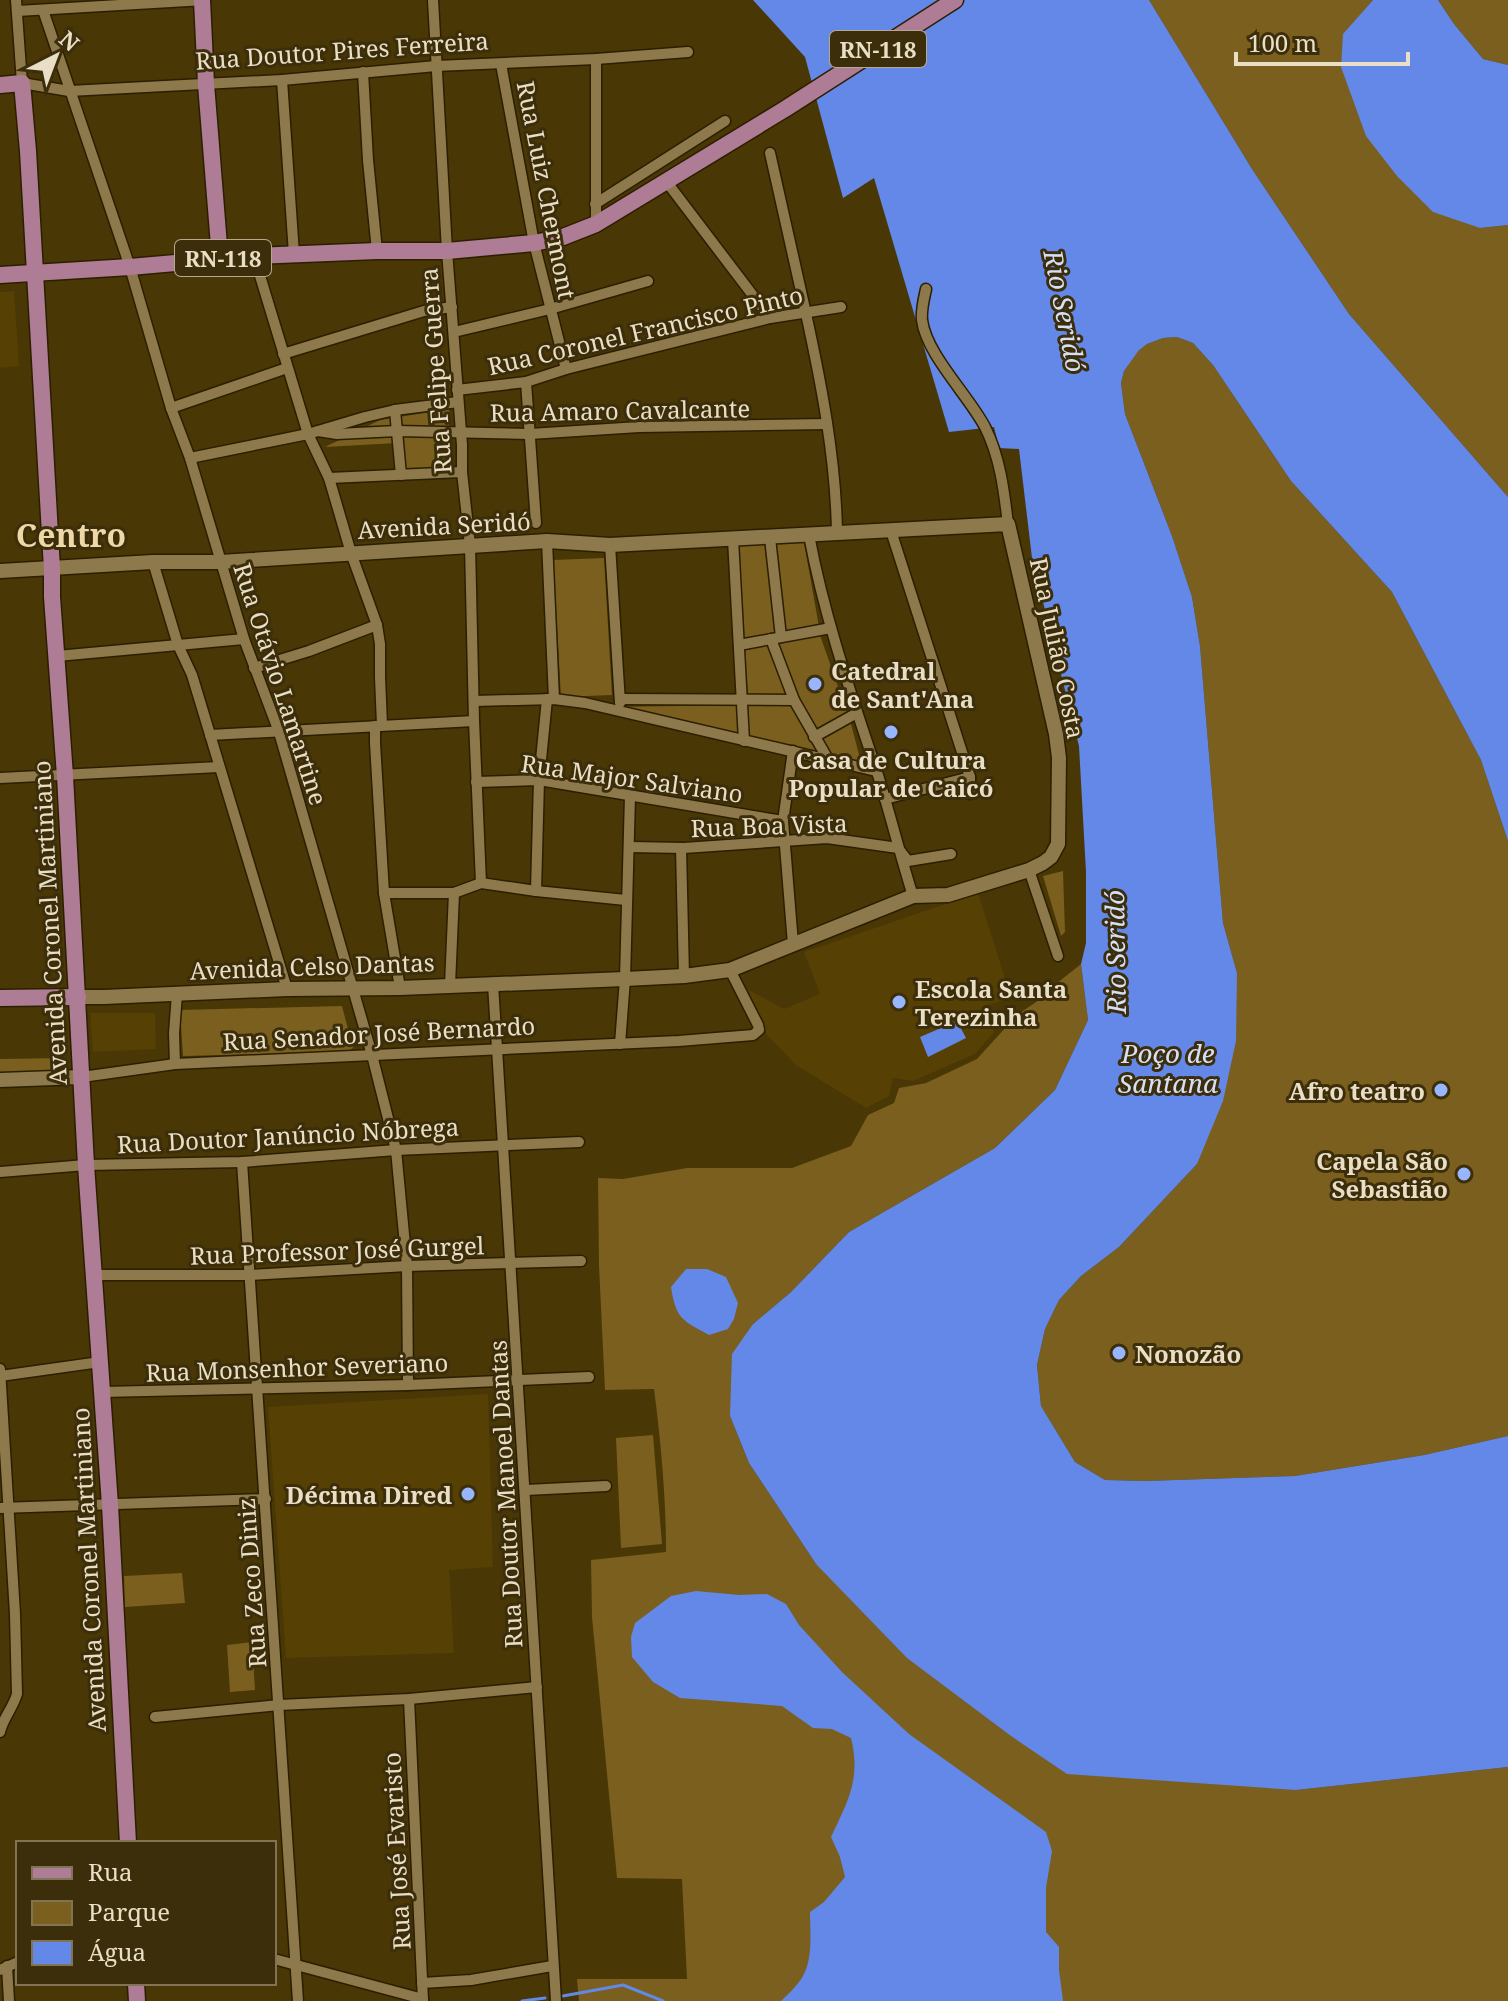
<svg xmlns="http://www.w3.org/2000/svg" width="1508" height="2001" viewBox="0 0 1508 2001" font-family="'Noto Serif',serif">
  <style>
    .built { fill: #564003 }
    .green { fill: #7a5f1e }
    .water { fill: #6388e7 }
    .lines { fill: none; stroke-linecap: round; stroke-linejoin: round }
    .stream { stroke: #6388e7; stroke-width: 3 }
    .street-casing { stroke: #2c1f00; stroke-width: 13 }
    .secondary-casing { stroke: #2c1f00; stroke-width: 17 }
    .primary-casing { stroke: #2c1f00; stroke-width: 19 }
    .street { stroke: #8d794c; stroke-width: 10 }
    .secondary { stroke: #8d794c; stroke-width: 14 }
    .primary { stroke: #af7c95; stroke-width: 16 }
    .poi-dot { fill: #97b6fd; stroke: #3c2e0a; stroke-width: 3 }
    .labels { text-anchor: middle; dominant-baseline: central; stroke-width: 6; stroke-linejoin: round; paint-order: stroke }
    .shield { fill: #3c2e0a; stroke: #b5a98e; stroke-width: 2 }
    .shield-label { font-size: 22px; font-weight: bold; fill: #e9dec6 }
    .street-label { font-size: 24px; fill: #e9dec6; stroke: #3c2e0a }
    .poi-label { font-size: 24px; font-weight: bold; fill: #e9dec6; stroke: #3c2e0a; text-anchor: start }
    .water-label { font-size: 26px; font-style: italic; fill: #d5e0f8; stroke: #3c2e0a }
    .district-label { font-size: 32px; font-weight: bold; fill: #eed8a7; stroke: #3c2e0a }
  </style>
  <rect width="100%" height="100%" fill="#493705"/>
  <!-- built -->
  <g class="built">
    <path d="M14,291l5,75 -19,2v-76z"/>
    <path d="M978,893l33,104 -27,10 10,25 -19,22 -62,27 -20,-3 -4,18 -23,12 -70,-43 -29,-30 -20,-46 37,20 36,-15 -16,-42z"/>
    <path d="M90,1013h65l1,36 -63,3z"/>
    <path d="M488,1394l5,173 -44,3 5,83 -168,5 -18,-251z"/>
  </g>
  <!-- green -->
  <g class="green">
    <path d="M1149,0h224l-30,35 137,193 28,-3v272l-159,-183 -97,-145z"/>
    <path d="M1438,0h70v65l-25,-6 -29,-35z"/>
    <path d="M1177,337l16,6 20,22 78,116 101,111 89,168 27,81v595l-84,19 -129,21 -149,5 -41,-1 -30,-18 -34,-56 -4,-41 8,-36 14,-29 22,-24 38,-29 78,-83 40,-191 -14,-50 -23,-277 -8,-49 -20,-61 -47,-122 -4,-31 3,-12 14,-21 9,-6 16,-6z"/>
    <path d="M449,409l2,62 -49,3 -5,-31 -72,4 55,-27z"/>
    <path d="M803,537l18,101 30,86 10,38 -254,-55 142,-2 -7,-76 -3,-87z"/>
    <path d="M604,558l8,137 -51,2 -8,-137z"/>
    <path d="M1063,871l2,61 -4,4 -18,-60z"/>
    <path d="M1081,964l7,56 -33,70 -60,58 -146,84 -58,60 -38,32 -23,92 19,47 67,101 480,226 212,-23v234h-929l-2,-22h110l-5,-100 -65,-1 -25,-261 -1,-57 75,-8c0,-55 -5,-109 -12,-163l-49,1 -6,-124 -1,-88 25,1 64,-11h105l59,-22 17,-31 26,-12 5,-15 27,-5 51,-24 40,-44 22,-15 17,-16z"/>
    <path d="M342,1006l11,42 -6,4 -164,4 -3,-46z"/>
    <path d="M66,1058v17l-66,3v-19z"/>
    <path d="M653,1435l9,109 -41,4 -5,-110z"/>
    <path d="M182,1573l3,30 -60,4 -1,-31z"/>
    <path d="M252,1642l3,48 -25,2 -3,-47z"/>
  </g>
  <!-- water -->
  <g class="water">
    <path d="M753,0h396l103,169 97,145 159,183v344l-27,-81 -89,-168 -101,-111 -78,-116 -20,-22 -16,-6 -14,1 -16,6 -8,6 -15,21 -3,12 4,31 47,122 20,61 8,49 23,277 14,50 -1,68 -13,60 -26,63 -78,83 -38,29 -22,24 -14,29 -8,36 4,41 34,56 30,18 41,1 149,-5 129,-21 84,-19v331l-212,23 -229,-16 -56,-38 -104,-78 -91,-94 -67,-101 -19,-47 2,-62 21,-30 38,-32 58,-60 146,-84 60,-58 33,-70 -7,-56 5,-21v-71l-7,-126 -47,-188 -13,-109 -20,-1 -5,-21 -45,5 -75,-254 -31,20 -38,-141z"/>
    <path d="M1373,0h65l16,24 29,35 25,6v160l-28,3 -47,-16 -36,-36 -31,-40 -25,-69 2,-33z"/>
    <path d="M957,1021l9,17 -38,19 -8,-20z"/>
    <path d="M686,1269h21l19,8 12,26 -4,16 -6,10 -19,6c-27,-15 -33,-16 -38,-48z"/>
    <path d="M696,1591l43,4 28,-1 19,10 13,21 43,47 67,62 137,98 6,19 -6,37v44l13,15v23l4,31h-282c6,-6 13,-12 18,-19 15,-19 11,-47 11,-70l14,-10 21,-25 -5,-20 -9,-20c17,-36 30,-58 20,-99l-19,-9 -19,-1 -31,-22 -102,-8 -27,-16 -21,-25 -1,-20 4,-14 36,-27z"/>
  </g>
  <g class="lines">
    <!-- stream -->
    <g class="stream">
      <path d="M563,1996l60,-11 40,16"/>
      <path d="M522,2001l23,-3"/>
    </g>
    <defs>
      <g id="street">
        <path d="M16,0l6,83 47,8 213,-11 154,-14 160,-7 92,-7"/>
        <path d="M433,0l14,251 15,194v27l8,73 4,176 7,162"/>
        <path d="M43,10l87,257 41,141 19,50 54,181 35,93 93,323 24,95 11,116 1,119"/>
        <path d="M17,11l188,-11"/>
        <path d="M501,64l33,179 32,126"/>
        <path d="M363,72l5,88 9,91"/>
        <path d="M282,80l12,174"/>
        <path d="M770,153c12,52 23,104 35,156 16,73 31,149 32,225"/>
        <path d="M666,181l104,137"/>
        <path d="M595,204l130,-83"/>
        <path d="M596,224v-165"/>
        <path d="M254,256l54,178 21,44 22,75 26,72 3,19v33l2,48"/>
        <path d="M926,289c-2,10 -5,20 -4,31 4,34 47,76 63,107 15,30 19,63 23,97"/>
        <path d="M454,332l96,-23 98,-28"/>
        <path d="M283,354l141,-43 28,-4"/>
        <path d="M526,382l10,141"/>
        <path d="M457,390l69,-8 40,-13 204,-51 71,-11"/>
        <path d="M171,408l116,-40"/>
        <path d="M395,410l6,65"/>
        <path d="M318,431l19,3 60,-3 133,3 109,-7 188,-3"/>
        <path d="M190,458l118,-24 57,-17 30,-7 63,-8"/>
        <path d="M329,478l133,-6"/>
        <path d="M891,531l79,246v17"/>
        <path d="M809,535c15,81 42,159 68,237 13,41 23,83 36,124"/>
        <path d="M770,538l11,99"/>
        <path d="M733,539l11,202"/>
        <path d="M547,541l7,158"/>
        <path d="M610,545l10,158"/>
        <path d="M153,562l25,83 14,30 95,314"/>
        <path d="M771,639l23,61 35,61"/>
        <path d="M739,645l92,-17"/>
        <path d="M57,656l187,-17"/>
        <path d="M254,668l55,-17 68,-26"/>
        <path d="M620,699l174,1"/>
        <path d="M474,701l80,-2 31,4 291,68"/>
        <path d="M375,726v17l9,150 16,95"/>
        <path d="M210,735l264,-14"/>
        <path d="M814,737l43,-24"/>
        <path d="M0,778l219,-11"/>
        <path d="M476,782l63,-2 244,41"/>
        <path d="M885,799l85,-22"/>
        <path d="M629,847l55,1 143,-10 71,10 10,13 43,-7"/>
        <path d="M681,848l3,128"/>
        <path d="M1029,870l29,86"/>
        <path d="M536,891l3,-111 8,-81"/>
        <path d="M384,893h70l27,-10 55,8 90,9"/>
        <path d="M793,944l-10,-123 10,-70"/>
        <path d="M493,984l63,1017"/>
        <path d="M450,985l4,-92"/>
        <path d="M620,1044l5,-65 5,-183"/>
        <path d="M175,1064l-1,-31 3,-39"/>
        <path d="M82,1077l93,-13 504,-23 74,-6 6,-5 -1,-5 -28,-55"/>
        <path d="M242,1162l56,839"/>
        <path d="M0,1172l86,-7 156,-3 154,-12 183,-8"/>
        <path d="M94,1275h157l156,-9 174,-5"/>
        <path d="M0,1369l15,245 2,80c-4,14 -14,24 -17,38"/>
        <path d="M0,1376l100,-14"/>
        <path d="M102,1392l306,-7 181,-8"/>
        <path d="M526,1490l80,-4"/>
        <path d="M0,1508l266,-9"/>
        <path d="M409,1699l14,302"/>
        <path d="M155,1717l124,-12 130,-6 128,-12"/>
        <path d="M274,1959l149,40"/>
        <path d="M7,1966l2,35"/>
        <path d="M0,1970l18,-8"/>
        <path d="M422,1983l49,-3 81,-14"/>
      </g>
      <g id="secondary">
        <path d="M0,571l153,-9h67l327,-21 63,4 398,-21 48,210 3,24 -1,86 -7,13 -8,6 -14,7 -81,25 -35,1 -183,74 -46,6 -59,3 -225,9 -113,1 -183,8h-26"/>
        <path d="M0,1080l82,-3"/>
      </g>
      <g id="primary">
        <path d="M202,0l4,84 14,174"/>
        <path d="M0,85l22,-2 6,68 24,418v28l13,179 21,389 24,340 18,338"/>
        <path d="M0,275l130,-8 124,-11 123,-5h70l87,-8 29,-6 33,-13 189,-115 170,-109"/>
        <path d="M0,998l78,-1"/>
        <path d="M136,1983l1,18"/>
      </g>
    </defs>
    <!-- street casing -->
    <use href="#street" class="street-casing"/>
    <!-- secondary casing -->
    <use href="#secondary" class="secondary-casing"/>
    <!-- primary casing -->
    <use href="#primary" class="primary-casing"/>
    <!-- street -->
    <use href="#street" class="street"/>
    <!-- secondary -->
    <use href="#secondary" class="secondary"/>
    <!-- primary -->
    <use href="#primary" class="primary"/>
  </g>
  <!-- markers -->
  <g class="poi-dot">
    <circle cx="815" cy="684" r="8"/>
    <circle cx="891" cy="732" r="8"/>
    <circle cx="899" cy="1002" r="8"/>
    <circle cx="1441" cy="1090" r="8"/>
    <circle cx="1464" cy="1174" r="8"/>
    <circle cx="1119" cy="1353" r="8"/>
    <circle cx="468" cy="1494" r="8"/>
  </g>
  <g class="labels">
    <!-- shield labels -->
    <g class="shield">
      <rect x="830" y="31" width="96" height="36" rx="6"/>
      <rect x="175" y="240" width="96" height="36" rx="6"/>
    </g>
    <g class="shield-label">
      <text x="878" y="49">RN-118</text>
      <text x="223" y="258">RN-118</text>
    </g>
    <!-- street labels -->
    <g class="street-label">
      <text transform="translate(342 50) rotate(-4)">Rua Doutor Pires Ferreira</text>
      <text transform="translate(547 190) rotate(79)">Rua Luiz Chermont</text>
      <text transform="translate(645 330) rotate(-13)">Rua Coronel Francisco Pinto</text>
      <text transform="translate(435 371) rotate(-94)">Rua Felipe Guerra</text>
      <text transform="translate(620 410) rotate(-1)">Rua Amaro Cavalcante</text>
      <text transform="translate(444 525) rotate(-3)">Avenida Seridó</text>
      <text transform="translate(1058 648) rotate(78)">Rua Julião Costa</text>
      <text transform="translate(281 684) rotate(72)">Rua Otávio Lamartine</text>
      <text transform="translate(632 778) rotate(8)">Rua Major Salviano</text>
      <text transform="translate(769 825) rotate(-2)">Rua Boa Vista</text>
      <text transform="translate(49 923) rotate(-93)">Avenida Coronel Martiniano</text>
      <text transform="translate(312 966) rotate(-2)">Avenida Celso Dantas</text>
      <text transform="translate(379 1033) rotate(-3)">Rua Senador José Bernardo</text>
      <text transform="translate(288 1135) rotate(-3)">Rua Doutor Janúncio Nóbrega</text>
      <text transform="translate(337 1250) rotate(-2)">Rua Professor José Gurgel</text>
      <text transform="translate(297 1367) rotate(-2)">Rua Monsenhor Severiano</text>
      <text transform="translate(505 1494) rotate(-93)">Rua Doutor Manoel Dantas</text>
      <text transform="translate(88 1570) rotate(-93)">Avenida Coronel Martiniano</text>
      <text transform="translate(251 1583) rotate(-94)">Rua Zeco Diniz</text>
      <text transform="translate(396 1851) rotate(-93)">Rua José Evaristo</text>
    </g>
    <!-- poi labels -->
    <g class="poi-label">
      <text x="831" y="670">Catedral<tspan x="831" dy="28">de Sant'Ana</tspan></text>
      <text x="891" y="759" text-anchor="middle">Casa de Cultura<tspan x="891" dy="28">Popular de Caicó</tspan></text>
      <text x="915" y="988">Escola Santa<tspan x="915" dy="28">Terezinha</tspan></text>
      <text x="1425" y="1090" text-anchor="end">Afro teatro</text>
      <text x="1448" y="1160" text-anchor="end">Capela São<tspan x="1448" dy="28">Sebastião</tspan></text>
      <text x="1135" y="1353">Nonozão</text>
      <text x="452" y="1494" text-anchor="end">Décima Dired</text>
    </g>
    <!-- water labels -->
    <g class="water-label">
      <text transform="translate(1065 311) rotate(79)">Rio Seridó</text>
      <text transform="translate(1115 952) rotate(-91)">Rio Seridó</text>
      <text x="1168" y="1053">Poço de<tspan x="1168" dy="30">Santana</tspan></text>
    </g>
    <!-- district labels -->
    <g class="district-label">
      <text x="71" y="534">Centro</text>
    </g>
  </g>
  <!-- legend -->
  <rect x="16" y="1841" width="260" height="144" fill="#3c2e0a" stroke="#817455" stroke-width="2"/>
  <rect x="32" y="1867" width="40" height="12" fill="#af7c95" stroke="#817455" stroke-width="2"/>
  <text x="88" y="1881" font-size="24" fill="#e9dec6">Rua</text>
  <rect x="32" y="1901" width="40" height="24" fill="#7a5f1e" stroke="#817455" stroke-width="2"/>
  <text x="88" y="1921" font-size="24" fill="#e9dec6">Parque</text>
  <rect x="32" y="1941" width="40" height="24" fill="#6388e7" stroke="#817455" stroke-width="2"/>
  <text x="88" y="1961" font-size="24" fill="#e9dec6">Água</text>
  <!-- north arrow -->
  <g transform="translate(56 56) rotate(42)" stroke="#3c2e0a" stroke-width="6" paint-order="stroke">
  <path d="M0-6L14 30L0 20L-14 30Z" fill="#e9dec6"/>
  <text y="-12" font-size="22" font-weight="bold" text-anchor="middle" fill="#e9dec6">N</text>
  </g>
  <!-- scale -->
  <path d="M1236 52v12h172v-12" fill="none" stroke="#e9dec6" stroke-width="4"/>
  <text x="1248" y="52" font-size="24" fill="#e9dec6" stroke="#3c2e0a" stroke-width="6" paint-order="stroke">100 m</text>
</svg>
